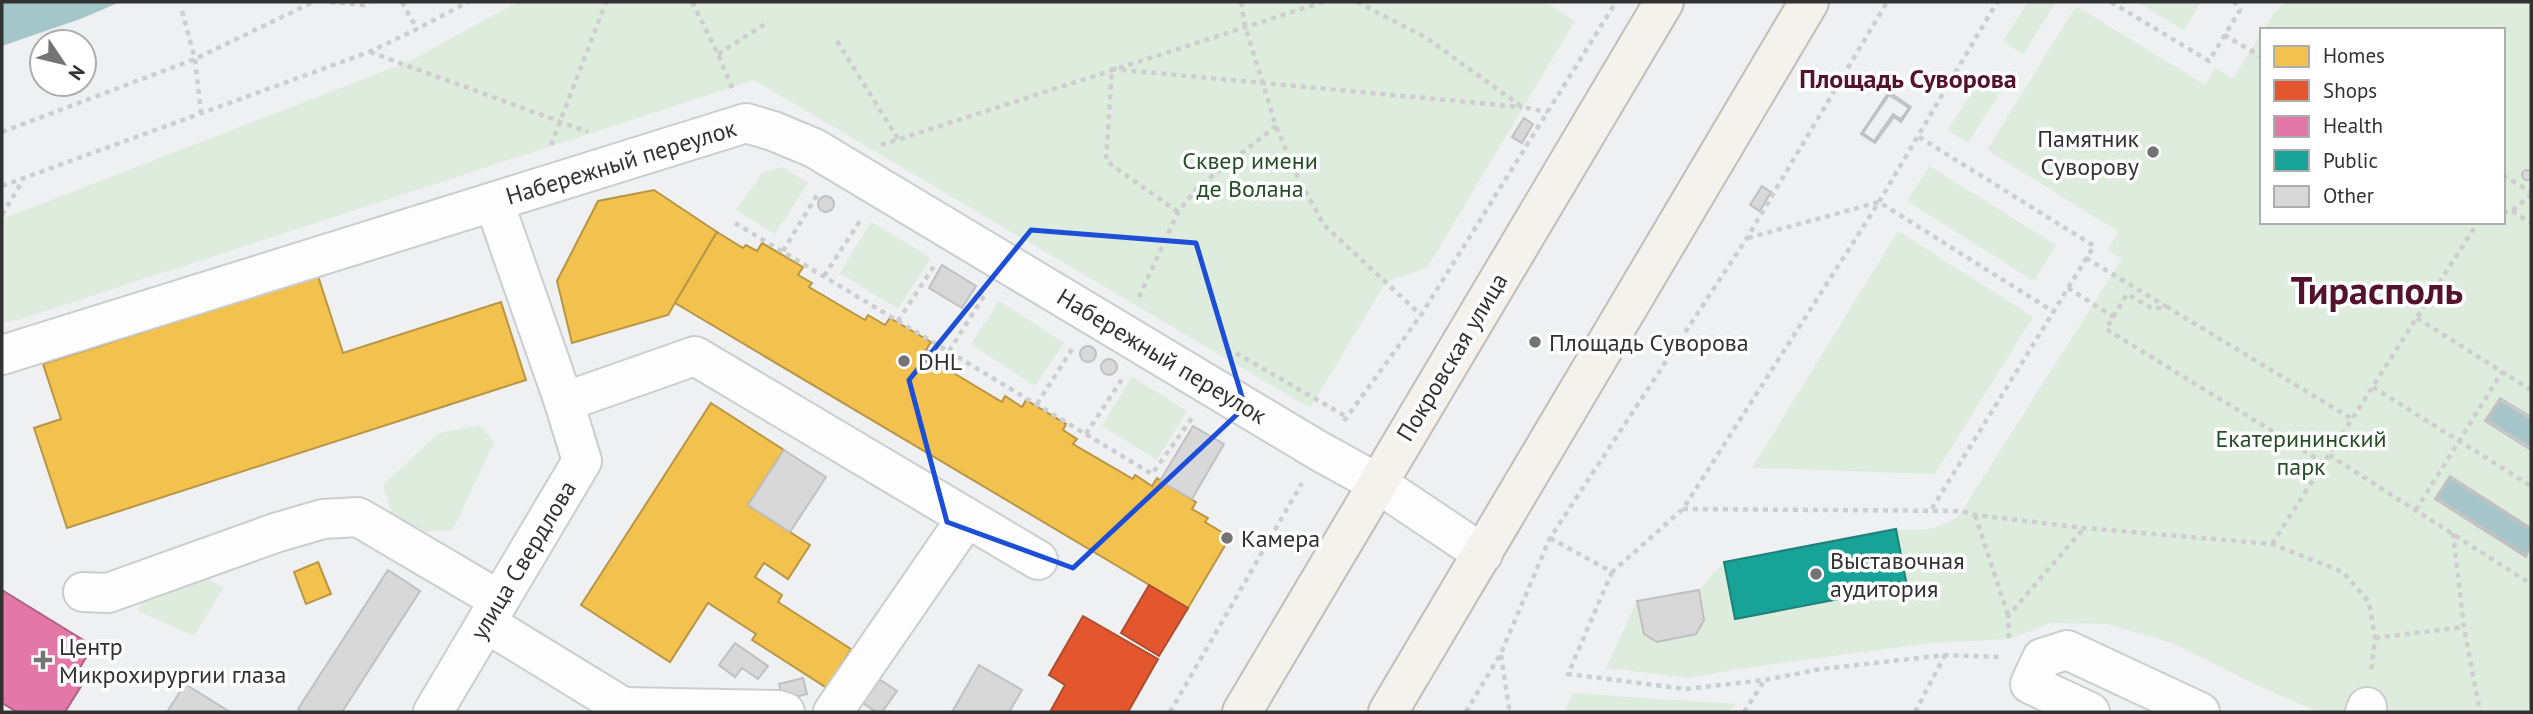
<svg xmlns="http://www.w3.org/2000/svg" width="2533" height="714" viewBox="0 0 2533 714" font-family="'PT Sans',sans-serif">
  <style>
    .green { fill: #deecde }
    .water { fill: #a4c5c9 }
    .homes { fill: #f2c14e; stroke: #b89646; stroke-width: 2 }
    .shops { fill: #e4572e; stroke: #af4c30; stroke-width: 2 }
    .health { fill: #e377a8; stroke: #ae6285; stroke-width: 2 }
    .public { fill: #17a398; stroke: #1f817a; stroke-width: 2 }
    .building { fill: #d8d8d8; stroke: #c1c0c1; stroke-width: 2; fill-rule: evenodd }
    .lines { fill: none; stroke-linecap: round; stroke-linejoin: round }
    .minor-casing { stroke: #cccdce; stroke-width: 42 }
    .major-casing { stroke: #c2bdb7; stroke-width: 42 }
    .path { stroke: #cececf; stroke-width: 4.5; stroke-dasharray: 5 5; stroke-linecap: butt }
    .minor { stroke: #fdfdfd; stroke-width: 38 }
    .major { stroke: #f5f2ee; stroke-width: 38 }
    .marked { fill: none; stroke: #1d4ed8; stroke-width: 5; stroke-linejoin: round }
    .poi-dot { fill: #747476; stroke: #fff; stroke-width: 2.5 }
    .labels { text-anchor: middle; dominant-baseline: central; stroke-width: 7; stroke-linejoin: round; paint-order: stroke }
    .poi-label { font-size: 24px; fill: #323233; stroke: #fff; text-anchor: start }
    .park-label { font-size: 24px; fill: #264e27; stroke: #fff }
    .street-label { font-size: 24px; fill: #323233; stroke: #fff }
    .neighbourhood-label { font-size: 26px; font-weight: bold; fill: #54122c; stroke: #fff }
    .town-label { font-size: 38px; font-weight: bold; fill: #54122c; stroke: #fff }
  </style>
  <rect width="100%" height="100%" fill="#eff0f1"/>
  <!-- green -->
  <g class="green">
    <path d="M518,2h1028l29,19 -148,247 -41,14 -76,126 -556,-328 -736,240 -16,2v-103l408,-158z"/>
    <path d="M2028,2h28l-33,52 -20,-13z"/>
    <path d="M2137,2h64l-17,28z"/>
    <path d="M2286,2h245v710h-212l-54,-23 -93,-46 -65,-19 -56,-1 -42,16 -79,4 -193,26 -47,9 -84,-10 31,-67 62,-11 25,-28 172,-33c29,2 37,2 62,-12l164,-258 -14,-9 11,-18 -132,-82 89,-144 129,79 11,-17 17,11 29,-47v190h241v-192h-240l10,-16z"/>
    <path d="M1986,71l20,12 -38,60 -20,-13z"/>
    <path d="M1929,166l127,79 -22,36 -127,-80z"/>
    <path d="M782,167l26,16 -33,51 -39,-24 27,-38z"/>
    <path d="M871,222l60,36 -33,51 -58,-36z"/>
    <path d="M1898,231l135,86 -98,157 -183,-6z"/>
    <path d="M999,301l65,42 -29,43 -64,-42z"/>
    <path d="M1132,377l55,34 -30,49 -55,-34z"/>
    <path d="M480,425l14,17 -41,88 -55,3 -15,-48 56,-52z"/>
    <path d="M192,568l31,20 -29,48 -56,-25 5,-21z"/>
    <path d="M1572,693l163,11 -6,8h-164z"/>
  </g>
  <!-- water -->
  <g class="water">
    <path d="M2,2h118l-37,16 -81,28z"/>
    <path d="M2500,401l31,19v27l-43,-27z"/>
    <path d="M2450,479l81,51v14l-6,10 -87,-56z"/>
  </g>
  <!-- homes -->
  <g class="homes">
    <path d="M654,190l63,42 -49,83 -96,28 -15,-62 41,-80z"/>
    <path d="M717,232l26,16 3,-3 11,6 5,-8 41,24 -5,8 14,8 -3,4 56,33 3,-5 17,10 5,-7 41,24 -5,8 14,8 -3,5 65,39 3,-6 17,11 4,-7 40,24 -3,6 14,9 -4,5 60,35 2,-4 17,11 5,-8 39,24 -4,7 16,9 -3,4 25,15 -42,71 -513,-305z"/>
    <path d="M318,276l25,77 158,-51 25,78 -459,148 -33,-100 27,-9 -18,-55z"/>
    <path d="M711,403l73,47 -36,55 62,40 -22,34 -24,-16 -9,14 27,18 -4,7 73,47 -24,39 -75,-48 4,-6 -48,-31 -38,59 -89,-57z"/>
    <path d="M318,562l13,32 -25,10 -12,-32z"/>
  </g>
  <!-- shops -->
  <g class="shops">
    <path d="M1149,585l39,23 -29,48 -38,-23z"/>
    <path d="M1083,616l75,43 -30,53h-78l15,-27 -16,-10z"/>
  </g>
  <!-- health -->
  <path class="health" d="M2,590l91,56 -17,28 9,6 -20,32h-48l-15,-9z"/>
  <!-- public -->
  <path class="public" d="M1896,529l11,57 -172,33 -11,-57z"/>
  <!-- building -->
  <g class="building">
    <path d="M1889,92l22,15 -10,15 -7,-5 -19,26 -14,-9zM1889,95l20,13 -8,11 -8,-5 -19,27 -11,-8z"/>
    <path d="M1524,118l9,6 -11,19 -10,-6z"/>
    <circle cx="2527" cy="175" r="5"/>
    <path d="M1762,186l9,6 -11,19 -10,-6z"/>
    <circle cx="826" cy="204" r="8"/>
    <path d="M942,265l34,21 -14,22 -33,-20z"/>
    <circle cx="1088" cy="354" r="8"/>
    <circle cx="1109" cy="367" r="8"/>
    <path d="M2500,398l31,19v3l-31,-19 -12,19 43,27v3l-46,-29z"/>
    <path d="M1193,426l31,18 -32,55 -32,-18z"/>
    <path d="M784,450l42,27 -36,55 -42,-27z"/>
    <path d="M2450,476l81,52v2l-81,-51 -12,19 87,56 6,-10 -5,13 -91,-58z"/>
    <path d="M388,570l32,21 -78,121h-40l-4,-3z"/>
    <path d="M1699,590l5,30 -8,14 -39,8 -13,-8 -7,-33z"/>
    <path d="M735,643l33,23 -10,13 -16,-11 -7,9 -16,-12z"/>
    <path d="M979,665l43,25 -13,22h-57z"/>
    <path d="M870,673l27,18 -15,21h-6l-22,-15z"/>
    <path d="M803,678l4,16 -24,6 -4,-16z"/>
    <path d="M185,684l45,28h-63z"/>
  </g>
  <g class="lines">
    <defs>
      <g id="minor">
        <path d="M2,355l744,-232 27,8 41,17 505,303 58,32 106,71"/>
        <path d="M564,402l131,-46 343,204"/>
        <path d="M83,592l25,1 167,-60 48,-14 35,-2 141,83"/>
        <path d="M486,623l137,84 -2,5"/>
        <path d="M623,707l155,3 7,2"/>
        <path d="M433,712l149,-251 -18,-59 -70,-200"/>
        <path d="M833,712l133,-193"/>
        <path d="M2090,712l-60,-28 12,-26 25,-8 133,62"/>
        <path d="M2365,712l2,-5"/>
      </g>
      <g id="major">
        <path d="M1242,712l422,-710"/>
        <path d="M1388,712l421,-710"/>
      </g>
    </defs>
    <!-- minor casing -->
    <use href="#minor" class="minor-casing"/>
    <!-- major casing -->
    <use href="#major" class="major-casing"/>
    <!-- path -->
    <g class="path">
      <path d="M330,2l34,3 6,-3"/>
      <path d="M402,2l15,27"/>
      <path d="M692,2l26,52 15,36"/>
      <path d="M1241,2l4,24 31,100 22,52 26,47 97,90"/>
      <path d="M1357,2l68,35 97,70 25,5"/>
      <path d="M2111,2l98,59 31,-51 -5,-8"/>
      <path d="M182,11l13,48 6,54"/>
      <path d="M2224,35l38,22"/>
      <path d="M837,41l61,98"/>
      <path d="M370,52l218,80"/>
      <path d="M718,54l47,-30"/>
      <path d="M2,132l193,-73 118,-57"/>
      <path d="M1919,137l175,109 -163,264"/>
      <path d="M551,145l55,-143"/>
      <path d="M881,145l442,-143"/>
      <path d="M2503,175l28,17"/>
      <path d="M2,186l367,-134 48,-23 51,-27"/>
      <path d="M2512,211l19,12"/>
      <path d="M1178,212l-72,-51 6,-92 410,38"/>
      <path d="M2503,213l9,-2 19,-16"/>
      <path d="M2,215l21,-35"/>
      <path d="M735,223l417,251 40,-56"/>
      <path d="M1748,238l131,-36 175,110"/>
      <path d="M783,251l36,-59"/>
      <path d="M2086,258l81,49"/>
      <path d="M824,276l38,-58"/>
      <path d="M2068,288l46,29"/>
      <path d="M1139,297l39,-85 19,-24 79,-62"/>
      <path d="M2417,318l114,72"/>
      <path d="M898,321l38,-58"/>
      <path d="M949,351l37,-58"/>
      <path d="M1236,353l111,64"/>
      <path d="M2373,387l158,99"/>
      <path d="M1037,404l37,-58"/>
      <path d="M1344,421l77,-106 195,-313"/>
      <path d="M1086,434l38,-58"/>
      <path d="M2329,455l202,129"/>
      <path d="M2324,463l-218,-134 21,-35 26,15 14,-2 185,112"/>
      <path d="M1683,509l278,2 14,4 109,13 188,16 71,28 26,30 6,36 -4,34"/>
      <path d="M2416,510l86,-138"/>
      <path d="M1975,515l33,100"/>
      <path d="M2453,533l11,94 16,85"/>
      <path d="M1550,538l62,34 71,-63 196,-307 118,-200"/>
      <path d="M2272,544l206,-322"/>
      <path d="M1612,572l-44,102 118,15 79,-9 56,-11 124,-14 57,2"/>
      <path d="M2009,638l-1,-22 76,-88"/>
      <path d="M2375,638l89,-11"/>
      <path d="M1501,655l8,53 -2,4"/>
      <path d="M1170,712l132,-229"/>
      <path d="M1466,712l35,-59 49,-115 197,-300 140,-236"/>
      <path d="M1744,712l20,-31"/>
      <path d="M1915,712l30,-57"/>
    </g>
    <!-- minor -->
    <use href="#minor" class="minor"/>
    <!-- major -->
    <use href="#major" class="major"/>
  </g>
  <!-- marked area -->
  <path class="marked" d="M1031,230l165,13 49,164 -172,161 -126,-46 -38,-142z"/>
  <!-- markers -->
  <g class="poi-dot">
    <circle cx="2153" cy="152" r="7"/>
    <circle cx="1535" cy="342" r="7"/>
    <circle cx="904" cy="361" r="7"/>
    <circle cx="1227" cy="538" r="7"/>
    <circle cx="1816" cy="574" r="7"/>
    <path d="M39.5 649.5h7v7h7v7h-7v7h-7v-7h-7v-7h7z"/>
  </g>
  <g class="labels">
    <!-- poi labels -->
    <g class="poi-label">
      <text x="2139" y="138" text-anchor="end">Памятник<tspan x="2139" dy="28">Суворову</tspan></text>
      <text x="1549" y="342">Площадь Суворова</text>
      <text x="918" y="361">DHL</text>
      <text x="1241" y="538">Камера</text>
      <text x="1830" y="560">Выставочная<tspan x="1830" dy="28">аудитория</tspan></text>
      <text x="59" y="646">Центр<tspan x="59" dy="28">Микрохирургии глаза</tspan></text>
    </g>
    <!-- park labels -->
    <g class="park-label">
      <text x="1250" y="160">Сквер имени<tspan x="1250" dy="28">де Волана</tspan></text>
      <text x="2301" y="438">Екатерининский<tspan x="2301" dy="28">парк</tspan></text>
    </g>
    <!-- street labels -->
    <g class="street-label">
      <text transform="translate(621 162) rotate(-17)">Набережный переулок</text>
      <text transform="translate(1162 356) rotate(31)">Набережный переулок</text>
      <text transform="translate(1452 357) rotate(-59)">Покровская улица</text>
      <text transform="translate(523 560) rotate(-59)">улица Свердлова</text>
    </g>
    <!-- neighbourhood labels -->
    <g class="neighbourhood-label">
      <text x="1908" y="78">Площадь Суворова</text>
    </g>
    <!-- town labels -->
    <g class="town-label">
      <text x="2377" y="289">Тирасполь</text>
    </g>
  </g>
  <!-- border -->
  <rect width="2533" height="714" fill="none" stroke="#323233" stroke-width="7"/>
  <!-- legend -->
  <rect x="2260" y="28" width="245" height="196" fill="#ffffff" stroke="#adadad" stroke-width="2"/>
  <rect x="2274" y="46" width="35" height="21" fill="#f2c14e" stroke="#adadad" stroke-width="2"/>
  <text x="2323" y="63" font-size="21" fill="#323233">Homes</text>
  <rect x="2274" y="80" width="35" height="21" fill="#e4572e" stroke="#adadad" stroke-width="2"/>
  <text x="2323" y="98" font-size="21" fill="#323233">Shops</text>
  <rect x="2274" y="116" width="35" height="21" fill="#e377a8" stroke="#adadad" stroke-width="2"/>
  <text x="2323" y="133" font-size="21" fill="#323233">Health</text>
  <rect x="2274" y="150" width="35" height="21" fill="#17a398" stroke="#adadad" stroke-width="2"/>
  <text x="2323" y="168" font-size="21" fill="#323233">Public</text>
  <rect x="2274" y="186" width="35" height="21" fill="#d8d8d8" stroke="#adadad" stroke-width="2"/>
  <text x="2323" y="203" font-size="21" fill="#323233">Other</text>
  <!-- north arrow -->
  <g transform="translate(63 63) rotate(125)"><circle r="33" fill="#ffffff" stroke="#adadad" stroke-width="2"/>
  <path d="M0-5L12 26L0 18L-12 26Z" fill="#747476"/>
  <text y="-10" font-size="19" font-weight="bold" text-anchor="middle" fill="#323233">N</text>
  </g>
</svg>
